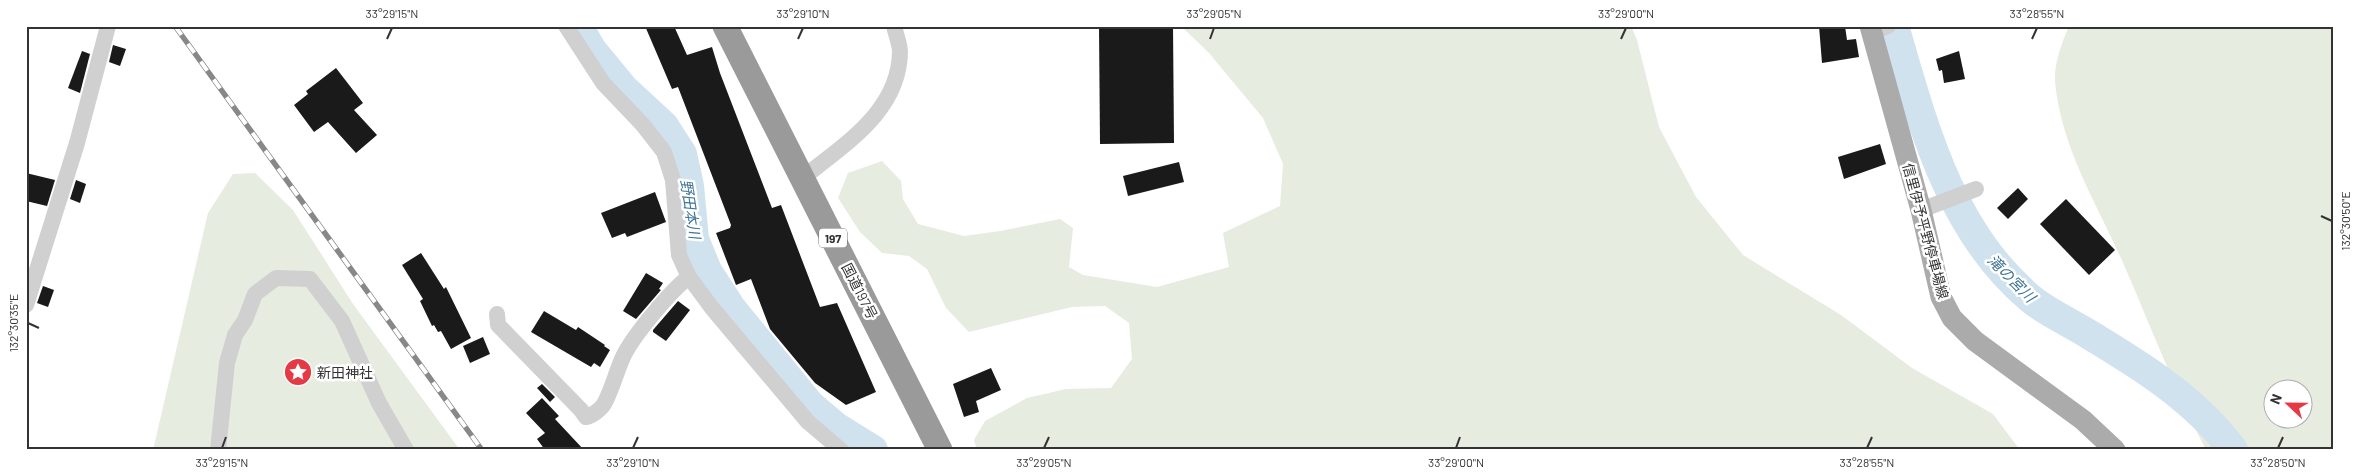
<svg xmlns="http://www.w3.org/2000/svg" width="2360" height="476" viewBox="0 0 2360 476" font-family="Barlow,'Noto Sans JP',sans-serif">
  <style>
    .green { fill: #e6ecdf; fill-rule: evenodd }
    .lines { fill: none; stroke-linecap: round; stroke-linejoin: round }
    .river { stroke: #cfe2ee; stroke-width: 30 }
    .building { fill: #1a1a1a }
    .minor { stroke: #d0d0d0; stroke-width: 16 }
    .major { stroke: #ababab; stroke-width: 21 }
    .highway { stroke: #9a9a9a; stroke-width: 25 }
    .rail-casing { stroke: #888; stroke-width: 5.5 }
    .rail { stroke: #fff; stroke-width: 4; stroke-dasharray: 11; stroke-linecap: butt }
    .ticks { fill: none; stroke: #333; stroke-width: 2 }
    .labels { text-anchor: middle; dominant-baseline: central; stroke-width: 5; stroke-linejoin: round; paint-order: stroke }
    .shield { fill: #fff; stroke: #707070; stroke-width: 1 }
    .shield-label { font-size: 12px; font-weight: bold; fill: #333 }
    .street-label { font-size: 14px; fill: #333; stroke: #fff }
    .poi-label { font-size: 14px; fill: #333; stroke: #fff; text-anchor: start }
    .water-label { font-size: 15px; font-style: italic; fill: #3f7597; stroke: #fff }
    .neatline { fill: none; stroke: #333; stroke-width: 2 }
    .ticks-label { font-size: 12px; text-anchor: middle; fill: #333 }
  </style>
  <rect width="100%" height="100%" fill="#fff"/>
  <!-- green -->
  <g class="green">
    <path d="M1181,26h450l6,14 22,87 37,70 47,58 98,60 71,53 81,46 27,36h-1043l-3,-10 11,-19 42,-23 39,-9 45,-1 21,-29 -3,-36 -24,-17 -33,1 -103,25 -23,-24 -19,-39 -18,-13 -27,-3 -22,-21 -22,-34 10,-25 34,-12 19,20 2,18 15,25 46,12 36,-5 60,-12 13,9 -4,39 14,8 74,12 72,-20 -6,-34 57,-27 3,-42 -20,-46 -54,-65z"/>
    <path d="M2069,26h265v424h-128c-31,-60 -55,-123 -82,-185 -26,-60 -63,-116 -69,-184 -1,-17 7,-39 14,-55zM2272,388h30v30h-30z"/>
    <path d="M255,173l38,37 60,94 107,146h-307l55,-237 25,-39z"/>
  </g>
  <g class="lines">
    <!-- river -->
    <g class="river">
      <path d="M578,26l13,23 33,40 40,37 18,28 7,32 5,53 13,32 24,37 79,97 26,22 37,23"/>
      <path d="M1894,26c29,99 55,204 137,273 17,14 40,24 59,36 53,32 106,65 143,115"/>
    </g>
  </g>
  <!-- building -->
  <g class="building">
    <path d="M645,26h29l13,29 25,-8 8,26 52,135 9,-3 39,102 17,-4 39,89 -30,13 -31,-22 -45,-54 -19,-50 -15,6 -20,-52 14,-5 1,-3 -53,-138 -6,2z"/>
    <path d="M1099,26h74l1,117 -74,1z"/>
    <path d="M1819,26h26l2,14 9,-1 3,18 -37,6z"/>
    <path d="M113,45l13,4 -6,17 -11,-4z"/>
    <path d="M82,51l8,3 -10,39 -12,-5z"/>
    <path d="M1959,51l6,28 -21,4 -2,-13 -3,1 -3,-12z"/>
    <path d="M336,68l27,35 -9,7 23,25 -21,18 -28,-31 -14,10 -20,-27 14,-11 -2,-3z"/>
    <path d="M1880,144l6,20 -42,15 -6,-22z"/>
    <path d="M1179,162l5,20 -56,14 -5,-20z"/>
    <path d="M26,173l29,7 -8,26 -21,-5z"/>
    <path d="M76,180l10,4 -6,19 -10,-4z"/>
    <path d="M2018,188l10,11 -20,20 -11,-11z"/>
    <path d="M655,192l11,30 -39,15 -2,-4 -13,5 -11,-25z"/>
    <path d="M2066,199l49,51 -26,25 -49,-51z"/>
    <path d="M421,253l23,36 2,-2 25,51 -20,11 -10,-18 -3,1 -4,-7 -2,1 -12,-25 3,-2 -21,-34z"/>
    <path d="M646,273l17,10 -4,6 2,1 -25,29 -13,-8z"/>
    <path d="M43,286l11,4 -6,17 -11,-4z"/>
    <path d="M678,301l12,9 -24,31 -13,-9v-2z"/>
    <path d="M544,311l32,19 2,-3 27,18 -1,1 6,4 -10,17 -6,-4 -3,4 -60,-35z"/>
    <path d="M483,337l7,17 -20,9 -7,-17z"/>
    <path d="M991,368l10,22 -25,11 3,11 -15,5 -11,-33z"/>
    <path d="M542,384l13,13 -5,5 -13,-14z"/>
    <path d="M542,398l17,18 -4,3 29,31h-39l-8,-11 8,-6 -19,-20z"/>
  </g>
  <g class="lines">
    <!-- minor -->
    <g class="minor">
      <path d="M566,26l37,57 40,42 21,27 9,28 6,75 10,22 23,31 96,114 33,28"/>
      <path d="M1872,32l16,-6"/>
      <path d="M803,178c41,-34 96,-66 97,-126 0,-8 -4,-17 -6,-26"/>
      <path d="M1921,210l55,-21"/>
      <path d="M26,305l51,-162 31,-117"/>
      <path d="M497,314l1,11 83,85 5,7c6,-1 15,-8 18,-13 8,-14 12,-32 19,-47 9,-20 49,-68 66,-80"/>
      <path d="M218,450l9,-87 8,-28 10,-15 10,-26 21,-16 34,1 32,42 37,82 27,47"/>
    </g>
    <!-- major -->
    <path class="major" d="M1870,26l51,184 20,87 11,21 23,23 108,79 32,30"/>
    <!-- highway -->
    <path class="highway" d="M725,26l215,424"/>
    <defs>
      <path id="rail" d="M175,26l307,424"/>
    </defs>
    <!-- rail casing -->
    <use href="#rail" class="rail-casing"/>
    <!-- rail -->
    <use href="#rail" class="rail"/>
  </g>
  <!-- ticks -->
  <path class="ticks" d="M387,39l5,-11M798,39l5,-11M1210,39l4,-11M1621,39l5,-11M2032,39l5,-11M2321,216l11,5M28,323l11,5M222,448l4,-11M633,448l5,-11M1044,448l5,-11M1456,448l4,-11M1867,448l5,-11M2278,448l5,-11"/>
  <!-- icons -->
  <defs>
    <symbol id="sight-disc" viewBox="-11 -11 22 22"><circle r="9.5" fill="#e63946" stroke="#fff"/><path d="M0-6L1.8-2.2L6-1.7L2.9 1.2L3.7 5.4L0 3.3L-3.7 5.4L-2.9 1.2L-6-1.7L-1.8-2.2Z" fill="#fff"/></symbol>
  </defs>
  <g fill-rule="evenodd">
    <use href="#sight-disc" x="282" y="356" width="32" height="32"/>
  </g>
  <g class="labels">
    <!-- shield labels -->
    <rect class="shield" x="819" y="228.5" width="28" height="19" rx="4"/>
    <g class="shield-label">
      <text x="833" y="238">197</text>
    </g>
    <!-- street labels -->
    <g class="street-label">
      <text transform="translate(1926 231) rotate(75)">信里伊予平野停車場線</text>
      <text transform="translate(860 291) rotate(63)">国道197号</text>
    </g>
    <!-- poi labels -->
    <g class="poi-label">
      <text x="317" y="372">新田神社</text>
    </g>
    <!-- water labels -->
    <g class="water-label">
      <text transform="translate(691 209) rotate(81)">野田本川</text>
      <text transform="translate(2012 278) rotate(45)">滝の宮川</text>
    </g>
  </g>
  <!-- border -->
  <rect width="2360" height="476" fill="none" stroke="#ffffff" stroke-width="55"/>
  <!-- north arrow -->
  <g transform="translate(2288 404) rotate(292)"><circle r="24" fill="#ffffff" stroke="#adadad"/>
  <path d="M0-4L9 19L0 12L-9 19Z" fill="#e63946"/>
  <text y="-8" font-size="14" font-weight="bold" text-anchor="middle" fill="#333333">N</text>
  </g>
  <rect x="28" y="28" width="2304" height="420" class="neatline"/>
  <g class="ticks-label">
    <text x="392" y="18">33°29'15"N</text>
    <text x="803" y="18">33°29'10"N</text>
    <text x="1214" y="18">33°29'05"N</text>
    <text x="1626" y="18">33°29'00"N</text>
    <text x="2037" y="18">33°28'55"N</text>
    <text transform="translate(2346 221) rotate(-90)" y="4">132°30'50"E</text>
    <text transform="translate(14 323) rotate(-90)" y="4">132°30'35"E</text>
    <text x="222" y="467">33°29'15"N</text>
    <text x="633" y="467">33°29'10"N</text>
    <text x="1044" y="467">33°29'05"N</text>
    <text x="1456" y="467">33°29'00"N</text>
    <text x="1867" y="467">33°28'55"N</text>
    <text x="2278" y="467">33°28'50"N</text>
  </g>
</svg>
